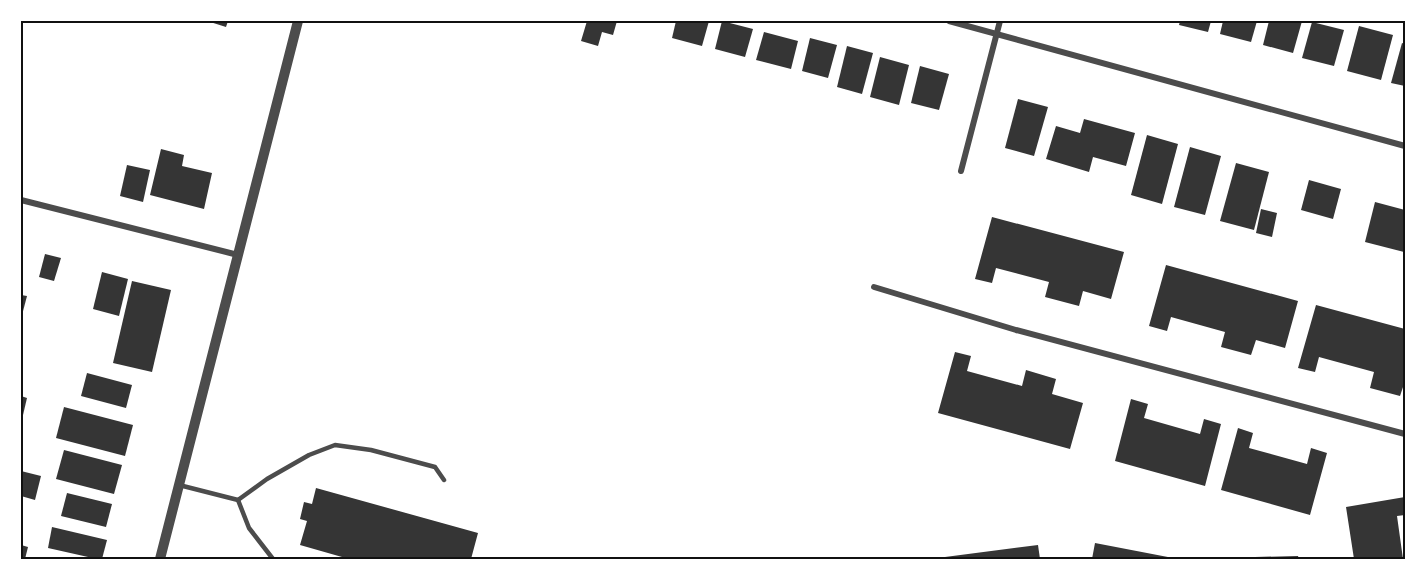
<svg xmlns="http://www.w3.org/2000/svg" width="1426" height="580" viewBox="0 0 1426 580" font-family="Manrope,sans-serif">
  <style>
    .building { fill: #353535 }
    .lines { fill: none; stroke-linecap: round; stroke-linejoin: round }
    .service { stroke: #4c4c4c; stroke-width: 4.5 }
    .minor { stroke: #4c4c4c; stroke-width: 6 }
    .tertiary { stroke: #4c4c4c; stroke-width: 10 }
    .neatline { fill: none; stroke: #111; stroke-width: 2 }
  </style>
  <rect width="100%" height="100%" fill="#fff"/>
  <!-- building -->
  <g class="building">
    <path d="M207,21h21l-2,6z"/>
    <path d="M587,21h30l-4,14 -11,-3 -4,14 -17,-5z"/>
    <path d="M676,21h33l-7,25 -30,-8z"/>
    <path d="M722,21l31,8 -8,28 -30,-8z"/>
    <path d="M1180,21h31l-3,11 -29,-7z"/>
    <path d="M1223,21h34l-6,21 -31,-8z"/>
    <path d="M1269,21h33l-9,32 -30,-8z"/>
    <path d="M1312,22l32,8 -10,36 -32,-8z"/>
    <path d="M1359,26l34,9 -12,45 -34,-9z"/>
    <path d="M764,32l34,9 -7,28 -35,-9z"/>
    <path d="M810,38l27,7 -9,33 -26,-7z"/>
    <path d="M1402,43l3,1v42l-14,-3z"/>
    <path d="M847,46l26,7 -11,41 -25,-7z"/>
    <path d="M880,57l29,8 -10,40 -29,-8z"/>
    <path d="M920,66l29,8 -10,36 -28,-7z"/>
    <path d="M1018,99l30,8 -14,49 -29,-8z"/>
    <path d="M1084,119l51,14 -9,33 -33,-9 -4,15 -43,-13 10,-33 24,7z"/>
    <path d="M1147,135l31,9 -16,60 -31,-9z"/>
    <path d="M1190,147l31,9 -16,59 -31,-8z"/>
    <path d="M161,149l23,6 -2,11 30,7 -8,36 -54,-14z"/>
    <path d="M1236,163l33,9 -15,58 -34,-9z"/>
    <path d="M127,165l23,5 -7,32 -23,-6z"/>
    <path d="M1309,180l32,9 -8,30 -32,-9z"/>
    <path d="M1375,202l30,8 -1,42 -39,-10z"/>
    <path d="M1261,209l16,4 -5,24 -16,-4z"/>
    <path d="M992,217l132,35 -13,47 -28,-8 -4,15 -34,-9 4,-15 -53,-14 -4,15 -17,-4z"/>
    <path d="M45,254l16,4 -7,23 -15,-4z"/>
    <path d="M1166,265l132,36 -13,47 -29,-8 -5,15 -30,-8 4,-15 -54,-15 -4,14 -18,-5z"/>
    <path d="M102,272l26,7 -9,37 -26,-7z"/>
    <path d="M132,281l39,9 -19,82 -39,-9z"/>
    <path d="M21,295l6,1 -5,19h-1z"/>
    <path d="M1316,305l89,24v52l-5,15 -30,-8 4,-16 -55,-15 -4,15 -17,-4z"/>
    <path d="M955,352l16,4 -4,15 55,15 4,-16 30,9 -4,15 31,9 -13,46 -132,-36z"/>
    <path d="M87,373l45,12 -6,23 -45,-12z"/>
    <path d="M21,396l6,2 -4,17 -2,-1z"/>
    <path d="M1131,399l17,5 -4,14 56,16 4,-15 17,5 -16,62 -90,-25z"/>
    <path d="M64,407l69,18 -8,31 -69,-18z"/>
    <path d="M1238,428l15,5 -4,15 58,16 4,-16 16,5 -17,62 -89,-25z"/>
    <path d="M64,450l58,15 -8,29 -58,-15z"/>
    <path d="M21,471l20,5 -6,24 -14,-4z"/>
    <path d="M316,488l162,45 -7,26h-122l-49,-14 7,-24 -7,-2 4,-17 8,2z"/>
    <path d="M67,493l45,11 -6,23 -45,-11z"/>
    <path d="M1405,497v18l-8,1 6,43h-49l-8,-52z"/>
    <path d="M52,527l55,13 -5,19h-5l-49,-11z"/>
    <path d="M1095,543l78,15v1h-81z"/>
    <path d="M21,545l7,2 -3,12h-4z"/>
    <path d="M1038,545l2,14h-94l-1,-2z"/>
    <path d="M1298,556l1,3h-44v-2z"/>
  </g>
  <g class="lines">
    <!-- service -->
    <g class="service">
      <path d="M179,485l59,15 29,-21 42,-24 26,-10 36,5 64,17 9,13"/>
      <path d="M238,500l11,28 24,31"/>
    </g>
    <!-- minor -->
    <g class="minor">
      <path d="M949,21l456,125"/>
      <path d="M961,171l39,-150"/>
      <path d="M21,200l217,55"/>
      <path d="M874,287l142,43 389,104"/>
    </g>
    <!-- tertiary -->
    <path class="tertiary" d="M160,559l138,-538"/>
  </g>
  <!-- border -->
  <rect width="1426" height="580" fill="none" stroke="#ffffff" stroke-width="45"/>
  <rect x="22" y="22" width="1382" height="536" class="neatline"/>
</svg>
